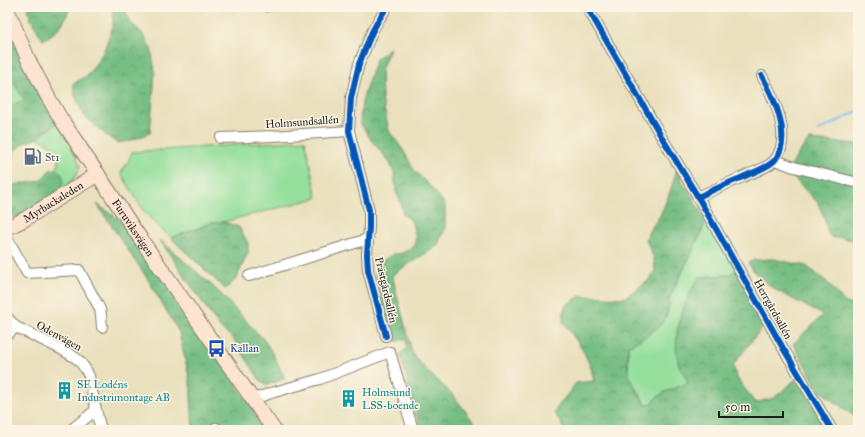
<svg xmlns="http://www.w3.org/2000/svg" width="865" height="437" viewBox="0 0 865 437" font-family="'IM FELL Great Primer',serif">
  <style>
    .grass { fill: #94df9c; stroke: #587e5c }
    .forest { fill: url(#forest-crowns); stroke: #4a6d50 }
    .park { fill: url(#park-crowns); stroke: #587e5c }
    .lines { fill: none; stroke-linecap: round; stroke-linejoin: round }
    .stream { stroke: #6dbae7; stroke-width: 2.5 }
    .street-casing { stroke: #837e6c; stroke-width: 12 }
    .secondary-casing { stroke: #837e6c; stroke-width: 16 }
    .street { stroke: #fff; stroke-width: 10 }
    .secondary { stroke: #fde4d1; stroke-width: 14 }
    .cycleway-casing { stroke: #fcf5e5; stroke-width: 8 }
    .cycleway { stroke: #0057b8; stroke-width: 6 }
    .labels { text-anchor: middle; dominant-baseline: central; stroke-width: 3; stroke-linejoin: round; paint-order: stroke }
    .street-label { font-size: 11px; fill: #1c1c1c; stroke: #fcf5e5 }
    .service-label { font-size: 11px; fill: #4e5e75; stroke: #fcf5e5; text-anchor: start }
    .transit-label { font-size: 11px; fill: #164399; stroke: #fcf5e5; text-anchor: start }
    .culture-label { font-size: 11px; fill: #0d838f; stroke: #fcf5e5; text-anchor: start }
  </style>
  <defs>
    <pattern id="forest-crowns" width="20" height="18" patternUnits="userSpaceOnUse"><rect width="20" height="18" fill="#77be84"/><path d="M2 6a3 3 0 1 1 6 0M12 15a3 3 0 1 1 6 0" fill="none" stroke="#619a6b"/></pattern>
    <pattern id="park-crowns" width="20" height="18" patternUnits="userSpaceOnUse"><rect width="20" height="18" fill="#94df9c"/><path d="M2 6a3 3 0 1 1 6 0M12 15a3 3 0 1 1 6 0" fill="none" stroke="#7fbf86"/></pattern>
  </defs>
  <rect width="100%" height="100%" fill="#fcf5e5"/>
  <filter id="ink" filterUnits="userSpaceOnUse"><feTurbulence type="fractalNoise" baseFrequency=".025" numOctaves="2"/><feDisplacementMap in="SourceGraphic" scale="8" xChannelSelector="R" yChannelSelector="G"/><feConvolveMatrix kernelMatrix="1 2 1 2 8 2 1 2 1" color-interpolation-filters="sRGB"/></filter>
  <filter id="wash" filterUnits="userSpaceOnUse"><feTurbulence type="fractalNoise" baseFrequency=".012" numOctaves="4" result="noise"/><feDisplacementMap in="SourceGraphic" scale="16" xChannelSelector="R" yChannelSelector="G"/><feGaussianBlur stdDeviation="0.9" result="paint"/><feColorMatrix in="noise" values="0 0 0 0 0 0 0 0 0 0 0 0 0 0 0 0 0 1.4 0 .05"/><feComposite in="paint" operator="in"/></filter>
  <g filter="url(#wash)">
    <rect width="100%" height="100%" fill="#eae0bd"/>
    <!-- grass -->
    <g class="grass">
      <path d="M57,123l12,18 11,25c-5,13 -7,16 -19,24l1,-16 -6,-5 3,-5 -4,-12 -7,-9 -11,-5z"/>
      <path d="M305,140l12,58 -94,24 -12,1 -40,15 -27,-26 -23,-39 7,-11 4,-10z"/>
      <path d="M706,220l31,50 -8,5 -30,2 -6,10 -15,41 2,38 9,15 -3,3c-12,5 -28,8 -34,20l-6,1 -17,-29 -1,-12v-18c10,-6 30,-16 36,-26 3,-5 5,-14 5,-21l31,-64z"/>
    </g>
    <!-- forest -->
    <g class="forest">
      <path d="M28,7h42c-5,16 -13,25 -27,33l-13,-22z"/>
      <path d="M111,7h13l6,15 12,11 9,16 4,23 -5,61 -21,8 -12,2 -11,-8 -22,-19 -9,-21 -2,-11 15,-9 15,-22 10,-27v-14z"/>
      <path d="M10,32l47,91 -20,15 -13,5 -10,8 -7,19v-137z"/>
      <path d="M390,48l-9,22 1,29 7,32 14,19 11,20 14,14 17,20v25l-8,17 -45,29 4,17 17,63 15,17 24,22 28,36h-59l-21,-76 6,-4 1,-4 -1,-7h-4l-5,3c-11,-21 -15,-45 -21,-68l8,-14 9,-6h7l14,-7 2,-9 -5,-18 -8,-6 -2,-11 -5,-12 -2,-19 -5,-11 -17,-20 -12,-18 2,-21 5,-17 9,-26z"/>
      <path d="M809,140l49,4v94l-7,2 -5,-1 -5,-2 -9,1 -4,-4 -4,-17 -6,-14 -30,-31 12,-21z"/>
      <path d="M56,169c10,8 7,10 5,21l-42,27 -8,-1 -4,-6v-24l33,-5 10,-11z"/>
      <path d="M677,169l4,10 25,41 -6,15 -31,64c0,7 -1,15 -5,21 -5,10 -26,20 -36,26 0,9 -1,19 1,29 1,7 12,24 17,30l6,-1c6,-12 22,-15 33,-20l3,-2c-2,-6 -7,-11 -9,-17 -9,-29 5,-63 20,-88l29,-2 9,-5 28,54 -32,41 4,13 18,25 19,-5 21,-18 9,9 24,41h-265l-2,-7 -7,-11 22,-29 18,-2 -3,-13 -7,-16 -21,-31 2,-15 15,-10 44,2 25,-18 6,-9 -1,-13 -8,-18 3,-9 11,-15 10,-24z"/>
      <path d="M97,204l27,19 126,181 13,26h-70l-3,-49 -11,-49 -32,-54z"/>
      <path d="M223,222l16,5 9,16v10l-12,26 -11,10 -54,-51 40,-15z"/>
      <path d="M159,239l58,51 48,51 11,19 9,19 -18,6 -7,-5 -28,-43 -12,-9z"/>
      <path d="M773,259l33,7 21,16 17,20 14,6v111l-38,-28 -27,-47 30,-29 -49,-26 -17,-14 -9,-12 6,-3z"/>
    </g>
    <!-- park -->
    <g class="park">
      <path d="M270,7h24l-26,8z"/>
      <path d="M7,71l17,29 -17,8z"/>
    </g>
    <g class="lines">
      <!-- stream -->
      <path class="stream" d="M818,131l40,-20"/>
    </g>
  </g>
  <g filter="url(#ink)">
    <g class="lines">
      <defs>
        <g id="street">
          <path d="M587,7l74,129 37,61 85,151 49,82"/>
          <path d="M221,138l52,-2 76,-5"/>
          <path d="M775,160l19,7 64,16"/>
          <path d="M698,197c15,-7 30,-14 45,-20 10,-5 25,-9 32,-17 18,-23 -1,-62 -13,-84"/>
          <path d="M7,238l20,35 52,-3 21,39 1,6 1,12"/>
          <path d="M249,276l119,-37"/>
          <path d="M7,317l9,10 45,22 15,9 5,5 5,7 3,6 7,34 5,20"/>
          <path d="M7,335l9,-8"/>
          <path d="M386,336l-18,-66 -1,-16 2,-27v-17l-20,-79 2,-33 8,-34 13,-32 6,-11 9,-14"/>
          <path d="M253,399l18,-6 49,-14 70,-27 23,78"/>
          <path d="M71,430l25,-20"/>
          <path d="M213,430l3,-2 2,2"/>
        </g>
        <g id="secondary">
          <path id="s1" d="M7,9l21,50 20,38 13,22 81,122 132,189"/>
          <path id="s2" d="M7,228l18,-9 73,-45"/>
        </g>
      </defs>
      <!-- street casing -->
      <use href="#street" class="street-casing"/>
      <!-- secondary casing -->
      <use href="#secondary" class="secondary-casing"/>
      <!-- street -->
      <use href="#street" class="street"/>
      <!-- secondary -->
      <use href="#secondary" class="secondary"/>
      <defs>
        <g id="cycleway">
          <path d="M587,7l74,129 37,61 85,151 49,82"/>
          <path d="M698,197c15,-7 30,-14 45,-20 10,-5 25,-9 32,-17 18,-23 -1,-62 -13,-84"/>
          <path d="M386,336l-18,-66 -1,-16 2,-27v-17l-20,-79 2,-33 8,-34 13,-32 6,-11 9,-14"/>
        </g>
      </defs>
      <!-- cycleway casing -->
      <use href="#cycleway" class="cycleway-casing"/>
      <!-- cycleway -->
      <use href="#cycleway" class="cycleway"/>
    </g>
  </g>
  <!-- icons -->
  <defs>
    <symbol id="fuel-bare" viewBox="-9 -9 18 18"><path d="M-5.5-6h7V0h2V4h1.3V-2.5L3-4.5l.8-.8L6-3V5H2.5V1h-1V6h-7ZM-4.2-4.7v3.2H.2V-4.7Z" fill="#5c6f8a" stroke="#fcf5e5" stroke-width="2.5" paint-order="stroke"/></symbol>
    <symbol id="bus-bare" viewBox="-9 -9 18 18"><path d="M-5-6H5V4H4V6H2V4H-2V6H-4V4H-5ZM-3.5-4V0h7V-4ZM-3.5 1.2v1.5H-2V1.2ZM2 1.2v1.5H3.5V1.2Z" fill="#1a4fb4" stroke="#fcf5e5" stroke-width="2.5" paint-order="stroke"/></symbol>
    <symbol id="building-bare" viewBox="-9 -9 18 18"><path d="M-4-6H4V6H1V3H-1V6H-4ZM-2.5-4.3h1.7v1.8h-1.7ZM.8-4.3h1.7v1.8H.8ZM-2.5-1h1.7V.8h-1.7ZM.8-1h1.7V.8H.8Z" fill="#0f9aa8" stroke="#fcf5e5" stroke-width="2.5" paint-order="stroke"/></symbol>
  </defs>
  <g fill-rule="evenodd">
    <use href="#fuel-bare" x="20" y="144" width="25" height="25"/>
    <use href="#bus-bare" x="204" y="336" width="25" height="25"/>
    <use href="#building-bare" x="52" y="378" width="25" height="25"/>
    <use href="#building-bare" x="336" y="386" width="25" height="25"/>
  </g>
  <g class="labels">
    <!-- street labels -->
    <g class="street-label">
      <text transform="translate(302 122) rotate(-4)">Holmsundsallén</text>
      <text stroke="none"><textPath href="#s2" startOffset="53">Myrbackaleden</textPath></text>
      <text stroke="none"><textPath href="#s1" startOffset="253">Furuviksvägen</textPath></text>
      <text transform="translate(386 290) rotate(77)">Prästgårdsallén</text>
      <text transform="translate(773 309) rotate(61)">Herrgårdsallén</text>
      <text transform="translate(59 336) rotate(29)">Odenvägen</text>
    </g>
    <!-- service labels -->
    <g class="service-label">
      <text x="45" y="157">St1</text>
    </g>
    <!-- transit labels -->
    <g class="transit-label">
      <text x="230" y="348">Källan</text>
    </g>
    <!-- culture labels -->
    <g class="culture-label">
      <text x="77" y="384">SE Lodéns<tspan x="77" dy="13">Industrimontage AB</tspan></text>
      <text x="362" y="392">Holmsund<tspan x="362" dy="13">LSS-boende</tspan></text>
    </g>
  </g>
  <!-- margin -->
  <rect width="865" height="437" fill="none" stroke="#fcf5e5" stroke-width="24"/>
  <!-- scale -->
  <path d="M719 411v6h64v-6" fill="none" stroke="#1c1c1c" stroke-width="2"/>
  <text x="725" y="411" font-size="12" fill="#1c1c1c" stroke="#fcf5e5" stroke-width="3" paint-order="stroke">50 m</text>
</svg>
